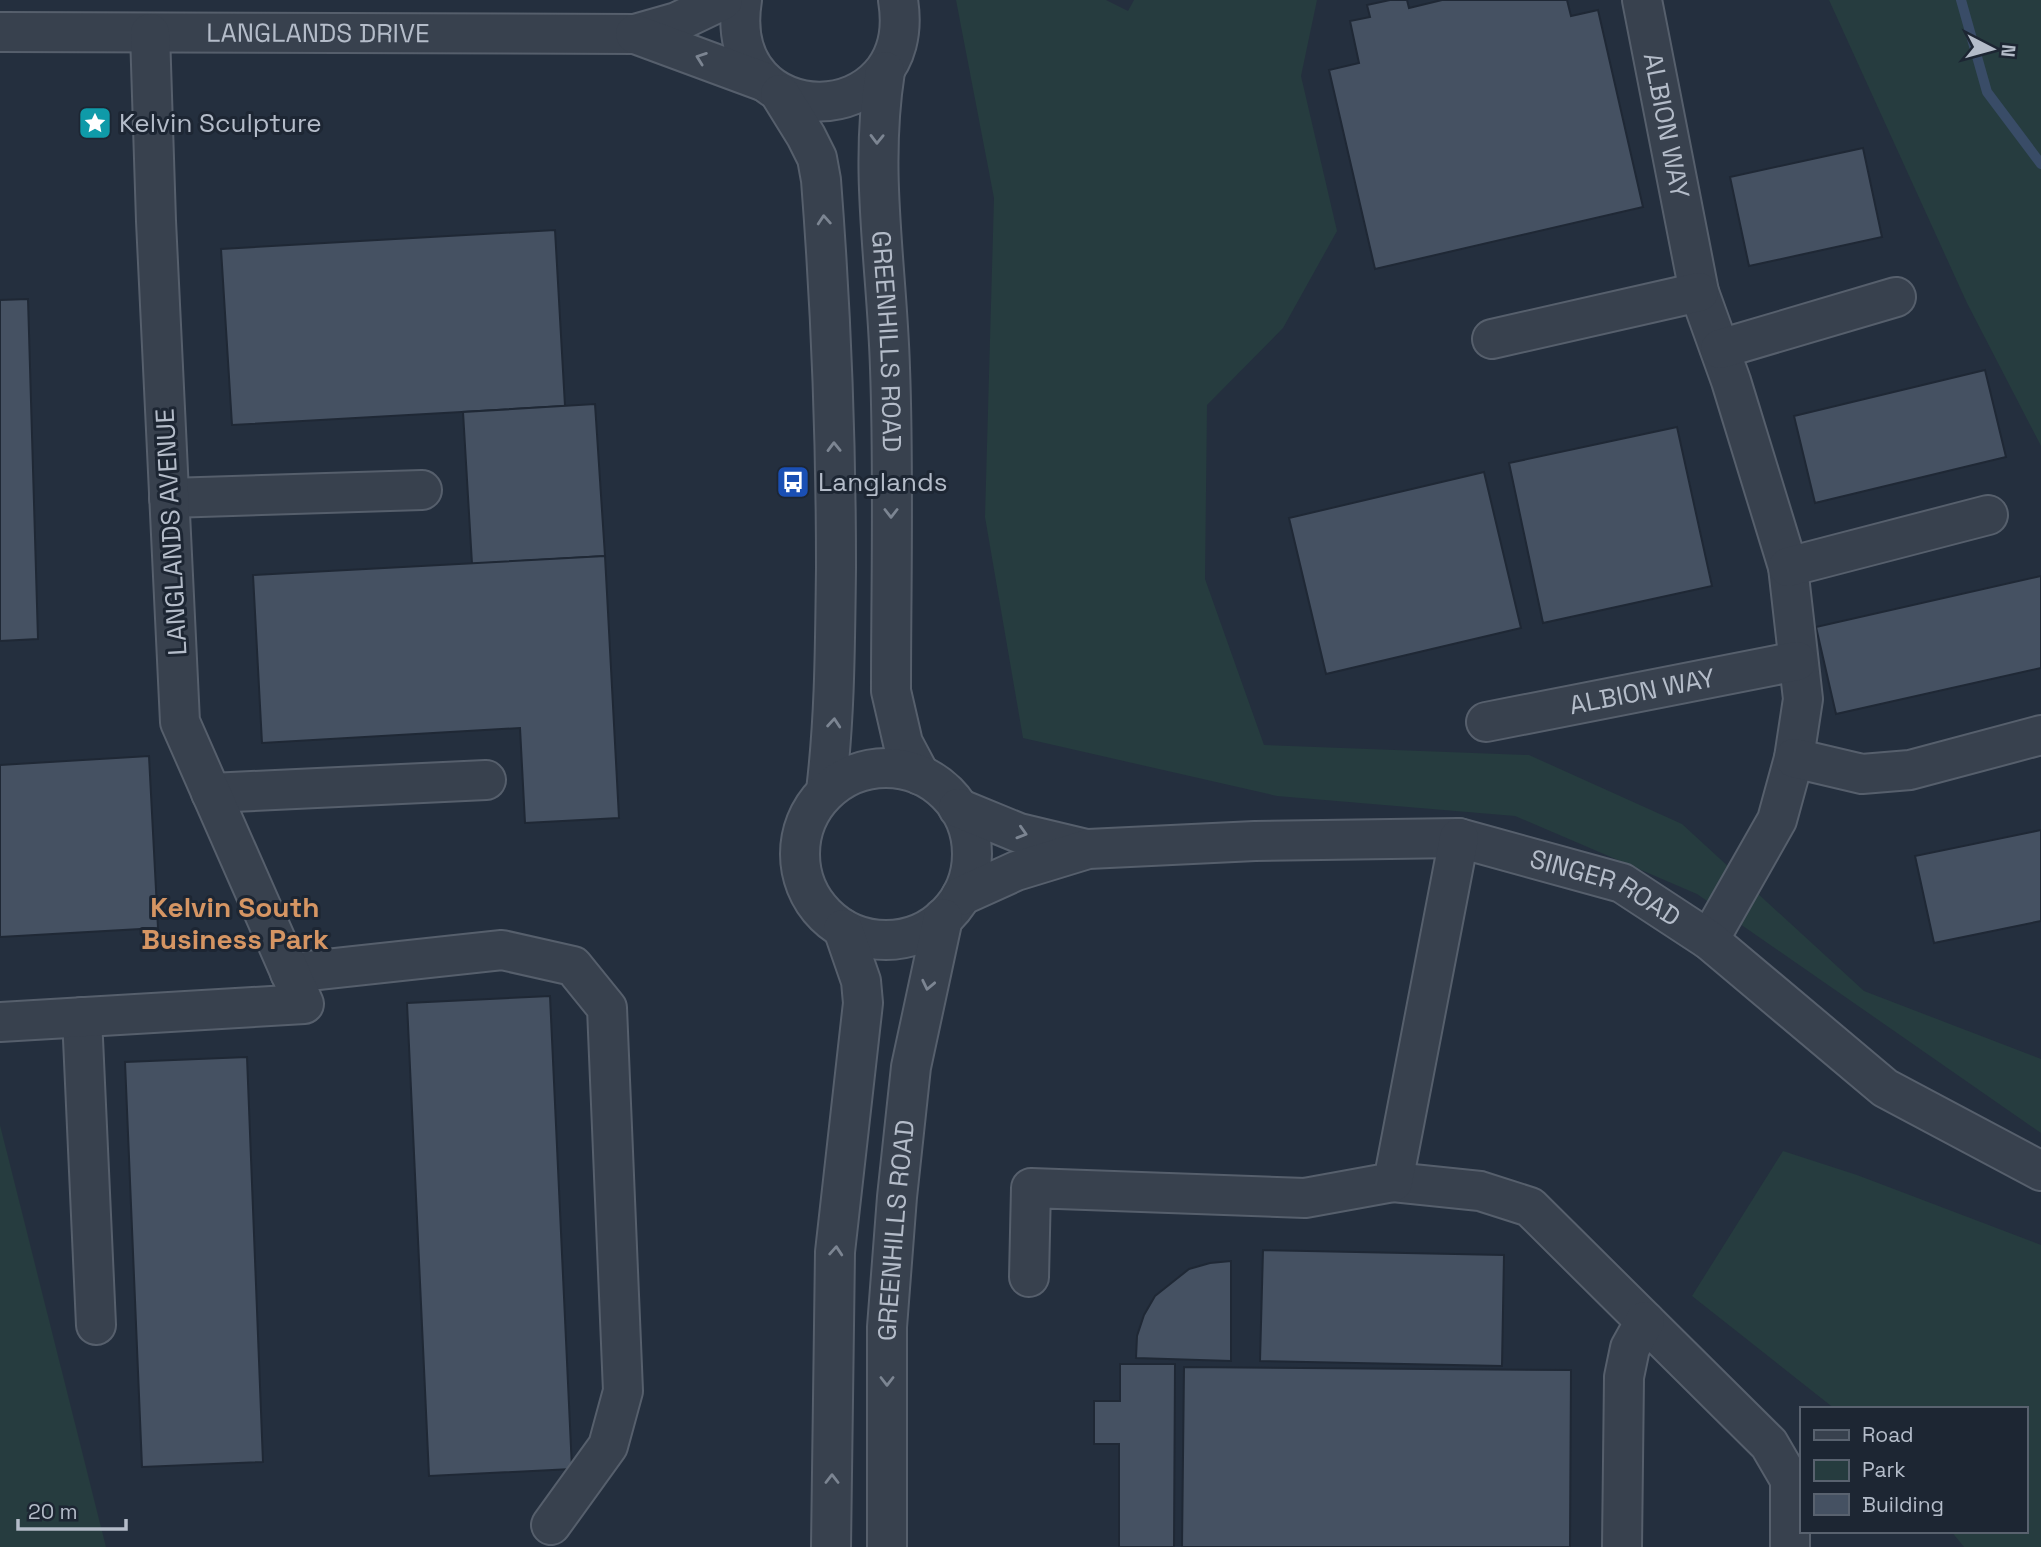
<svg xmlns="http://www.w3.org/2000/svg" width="2041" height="1547" viewBox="0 0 2041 1547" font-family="'Space Grotesk',sans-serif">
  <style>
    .green { fill: #263c3f }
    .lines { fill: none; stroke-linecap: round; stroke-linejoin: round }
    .stream { stroke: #394c67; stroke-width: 10 }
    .building { fill: #455162; stroke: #1f2835; stroke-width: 2 }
    .minor-casing { stroke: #565f6c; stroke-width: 42 }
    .minor { stroke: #38414e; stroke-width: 38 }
    .oneway { stroke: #7c8592 }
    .labels { text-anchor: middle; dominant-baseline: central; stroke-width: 6; stroke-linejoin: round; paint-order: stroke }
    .street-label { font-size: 26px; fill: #b4bcc9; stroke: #1d2633 }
    .poi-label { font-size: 26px; fill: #b4bcc9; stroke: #1d2633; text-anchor: start }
    .neighbourhood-label { font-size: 28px; font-weight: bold; fill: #d59563; stroke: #1d2633 }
  </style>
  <rect width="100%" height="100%" fill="#242f3e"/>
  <!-- green -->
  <g class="green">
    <path d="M956,0h150l22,11 6,-11h183l-16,76 36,155 -54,97 -76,77 -2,174 59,166 265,10 153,69 182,167 177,68v74l-344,-239 -182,-78 -238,-20 -254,-58 -38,-221 9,-319z"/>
    <path d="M1829,0h212v446l-74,-143z"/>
    <path d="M0,1125l106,422h-106z"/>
    <path d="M1783,1151l74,24 184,70v302h-77l-13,-16h74v-122h-190l-143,-113z"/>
  </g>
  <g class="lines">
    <!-- stream -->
    <path class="stream" d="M1961,0l26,92 54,72"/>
  </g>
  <!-- building -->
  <g class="building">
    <path d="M1390,0h17l2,8 33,-8h125l4,16 27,-6 45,197 -268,62 -46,-199 30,-7 -9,-42 20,-4 -3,-12z"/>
    <path d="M1863,148l19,89 -133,29 -19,-89z"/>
    <path d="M555,230l10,176 -333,19 -11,-176z"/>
    <path d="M28,299l10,340 -38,2v-341z"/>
    <path d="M1985,370l21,87 -191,46 -21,-87z"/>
    <path d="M595,404l10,152 -133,8 -9,-152z"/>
    <path d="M1677,427l35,159 -169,37 -34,-160z"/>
    <path d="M1484,472l37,156 -195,46 -37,-156z"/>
    <path d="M605,556l14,262 -94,5 -5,-95 -258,15 -9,-168z"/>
    <path d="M2041,576v92l-205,46 -20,-87z"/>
    <path d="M149,756l9,172 -158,9v-172z"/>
    <path d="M2041,830v91l-107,22 -19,-87z"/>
    <path d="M550,996l22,473 -143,7 -22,-473z"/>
    <path d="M247,1057l16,405 -121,5 -17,-405z"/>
    <path d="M1263,1250l241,5 -2,111 -242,-5z"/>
    <path d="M1231,1261v100l-95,-3 1,-22 7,-21 11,-19 34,-27 21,-6z"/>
    <path d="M1120,1364h55l-1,183h-55v-103h-25v-43h26z"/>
    <path d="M1184,1367l387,3 -1,177h-388z"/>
  </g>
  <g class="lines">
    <defs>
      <g id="minor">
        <path d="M742,0c-22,137 178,134 156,0"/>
        <path id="s1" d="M1642,0l57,292 32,89 57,186 15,132 -9,59 -17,62 -68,120"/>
        <path id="s2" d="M0,32l635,2 42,-12 46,-22"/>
        <path d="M635,34l130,48"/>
        <path id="s3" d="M885,71c-16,102 2,195 5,297 4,107 1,216 1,323l12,52 17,32"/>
        <path d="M780,94l26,42 11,22 4,22c10,129 15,258 15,388 -1,75 -1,148 -10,223"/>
        <path d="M1492,339l207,-47"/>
        <path d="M1720,349l176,-52"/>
        <path d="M169,498l253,-8"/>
        <path d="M1788,567l200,-52"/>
        <path id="s4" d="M1486,722l311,-61"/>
        <path d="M1794,758l68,16 48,-4 131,-35"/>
        <circle cx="886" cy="854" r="86"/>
        <path d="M211,793l275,-13"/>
        <path d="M958,808l61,25 67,16"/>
        <path id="s5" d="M961,896l55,-25 72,-22 167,-8 204,-3 163,45 87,57 176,148 156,83"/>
        <path d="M290,973l212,-23 71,16 34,42 16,383 -15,55 -57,79"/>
        <path d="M82,1017l14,308"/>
        <path d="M0,1022l304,-18 -124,-282 -24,-501 -6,-188"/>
        <path d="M1393,1182l87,9 50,16 239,237 21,36v67"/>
        <path d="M1029,1277l2,-89 274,10 88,-16 66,-344"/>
        <path d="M831,1547l4,-295 28,-249 -2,-22 -18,-52"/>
        <path id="s6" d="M887,1547v-220l10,-130 14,-130 32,-149"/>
        <path d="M1622,1547l2,-170 6,-29 15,-27"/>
      </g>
    </defs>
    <!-- minor casing -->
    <use href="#minor" class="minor-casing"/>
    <!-- minor -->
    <use href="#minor" class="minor"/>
  </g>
  <!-- one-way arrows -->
  <defs><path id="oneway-chevron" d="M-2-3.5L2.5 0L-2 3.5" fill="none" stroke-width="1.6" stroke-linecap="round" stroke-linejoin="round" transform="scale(1.75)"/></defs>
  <g class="oneway">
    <use href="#oneway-chevron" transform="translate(701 58) rotate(-160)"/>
    <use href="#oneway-chevron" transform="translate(877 139) rotate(91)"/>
    <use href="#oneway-chevron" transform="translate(824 220) rotate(-94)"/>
    <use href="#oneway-chevron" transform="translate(834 447) rotate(-91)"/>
    <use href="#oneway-chevron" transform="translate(891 513) rotate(90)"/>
    <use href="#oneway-chevron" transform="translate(834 723) rotate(-85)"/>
    <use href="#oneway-chevron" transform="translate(1022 833) rotate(17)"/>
    <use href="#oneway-chevron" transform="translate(928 985) rotate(102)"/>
    <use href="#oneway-chevron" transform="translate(836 1251) rotate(-86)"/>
    <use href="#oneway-chevron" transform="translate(887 1381) rotate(90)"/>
    <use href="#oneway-chevron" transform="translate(832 1479) rotate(-90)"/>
  </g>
  <!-- icons -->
  <defs>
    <symbol id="sight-square" viewBox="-11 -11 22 22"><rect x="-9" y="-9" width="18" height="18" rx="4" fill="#0f9aa8" stroke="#1d2633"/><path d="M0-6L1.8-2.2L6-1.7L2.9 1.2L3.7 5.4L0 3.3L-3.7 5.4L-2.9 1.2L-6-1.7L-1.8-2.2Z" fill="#fff"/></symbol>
    <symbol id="bus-square" viewBox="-11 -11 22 22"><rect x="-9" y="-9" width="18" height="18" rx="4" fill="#1a4fb4" stroke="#1d2633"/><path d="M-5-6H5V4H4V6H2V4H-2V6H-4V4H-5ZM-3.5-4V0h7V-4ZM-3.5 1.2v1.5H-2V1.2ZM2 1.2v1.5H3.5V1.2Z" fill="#fff"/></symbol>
  </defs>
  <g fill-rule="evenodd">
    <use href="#sight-square" x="76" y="104" width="38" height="38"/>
    <use href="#bus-square" x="774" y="463" width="38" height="38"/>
  </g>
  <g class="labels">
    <!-- street labels -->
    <g class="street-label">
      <text stroke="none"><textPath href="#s2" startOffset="318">LANGLANDS DRIVE</textPath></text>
      <text stroke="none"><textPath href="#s1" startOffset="128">ALBION WAY</textPath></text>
      <text stroke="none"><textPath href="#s3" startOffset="271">GREENHILLS ROAD</textPath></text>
      <text transform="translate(171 532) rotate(-93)">LANGLANDS AVENUE</text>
      <text stroke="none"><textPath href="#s4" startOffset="159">ALBION WAY</textPath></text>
      <text stroke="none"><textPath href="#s5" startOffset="662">SINGER ROAD</textPath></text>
      <text stroke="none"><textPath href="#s6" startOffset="317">GREENHILLS ROAD</textPath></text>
    </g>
    <!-- poi labels -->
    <g class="poi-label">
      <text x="119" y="123">Kelvin Sculpture</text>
      <text x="818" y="482">Langlands</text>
    </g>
    <!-- neighbourhood labels -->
    <g class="neighbourhood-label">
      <text x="235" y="907">Kelvin South<tspan x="235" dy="32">Business Park</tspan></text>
    </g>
  </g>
  <!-- legend -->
  <rect x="1800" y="1407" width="228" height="126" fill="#1d2633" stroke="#59626f" stroke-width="2"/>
  <rect x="1814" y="1430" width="35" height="10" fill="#38414e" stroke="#59626f" stroke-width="2"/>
  <text x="1862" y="1442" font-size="21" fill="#b4bcc9">Road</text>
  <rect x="1814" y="1460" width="35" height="21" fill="#263c3f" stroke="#59626f" stroke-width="2"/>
  <text x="1862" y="1477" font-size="21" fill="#b4bcc9">Park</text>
  <rect x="1814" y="1494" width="35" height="21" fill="#455162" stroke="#59626f" stroke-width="2"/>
  <text x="1862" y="1512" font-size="21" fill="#b4bcc9">Building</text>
  <!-- north arrow -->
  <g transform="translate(1992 49) rotate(96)" stroke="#1d2633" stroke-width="5" paint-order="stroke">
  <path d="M0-5L12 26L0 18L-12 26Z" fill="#b4bcc9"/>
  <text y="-10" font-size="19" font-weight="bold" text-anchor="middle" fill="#b4bcc9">N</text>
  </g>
  <!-- scale -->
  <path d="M18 1519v10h108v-10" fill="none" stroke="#b4bcc9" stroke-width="3.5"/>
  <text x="28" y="1519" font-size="21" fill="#b4bcc9" stroke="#1d2633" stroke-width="5" paint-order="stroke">20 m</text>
</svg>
